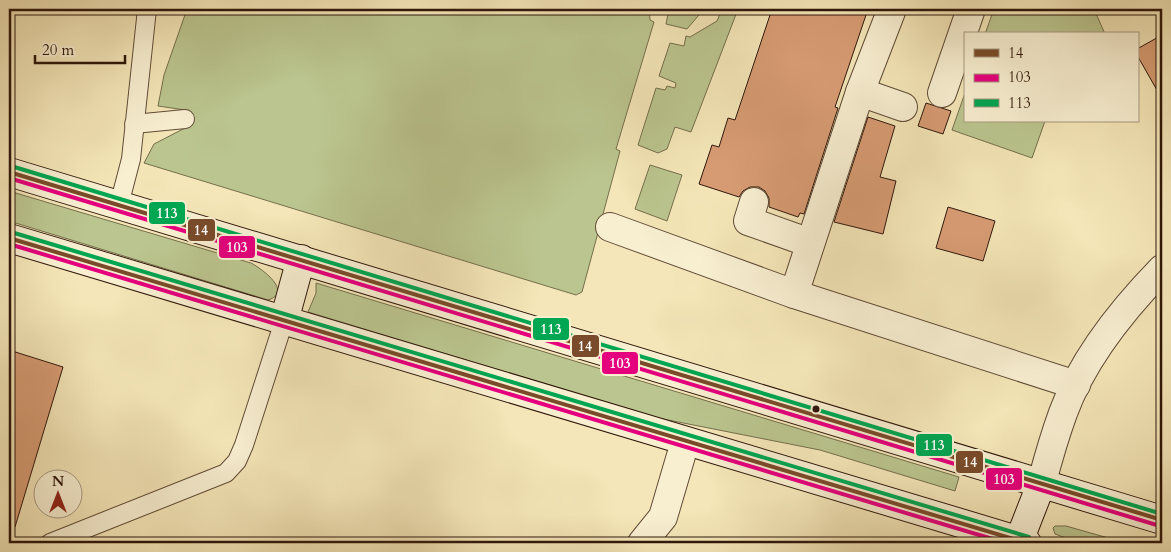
<svg xmlns="http://www.w3.org/2000/svg" width="1171" height="552" viewBox="0 0 1171 552" font-family="Cardo,serif">
  <style>
    .green { fill: #bbc58f; stroke: #756e4c }
    .building { fill: #d79b73; stroke: #2f170a }
    .lines { fill: none; stroke-linecap: round; stroke-linejoin: round }
    .service-casing { stroke: #604b36; stroke-width: 20 }
    .minor-casing { stroke: #604b36; stroke-width: 30 }
    .secondary-casing { stroke: #2f170a; stroke-width: 30 }
    .service { stroke: #f8efd1; stroke-width: 18 }
    .minor { stroke: #f8efd1; stroke-width: 28 }
    .secondary { stroke: #f8efd1; stroke-width: 28 }
    .bus-1-casing { stroke: #f8efd1; stroke-width: 8 }
    .bus-2-casing { stroke: #f8efd1; stroke-width: 8 }
    .bus-3-casing { stroke: #f8efd1; stroke-width: 8 }
    .bus-1 { stroke: #7a4b2a; stroke-width: 4 }
    .bus-2 { stroke: #e5007d; stroke-width: 4 }
    .bus-3 { stroke: #00a651; stroke-width: 4 }
    .bus-dot { fill: #2f170a; stroke: #f8efd1; stroke-width: 2 }
    .line-badge { stroke: #f8efd1; stroke-width: 2 }
    .badge-label { font-size: 14px; text-anchor: middle; font-weight: bold; fill: #fff }
  </style>
  <rect width="100%" height="100%" fill="#f4e6b8"/>
  <filter id="stains"><feTurbulence type="fractalNoise" baseFrequency=".004" numOctaves="4"/><feColorMatrix values="0 0 0 0 .2 0 0 0 0 .09 0 0 0 0 .02 0 0 0 .5 -.17"/></filter>
  <radialGradient id="worn" r=".72"><stop offset=".6" stop-color="#630" stop-opacity="0"/><stop offset="1" stop-color="#630" stop-opacity=".3"/></radialGradient>
  <!-- green -->
  <g class="green">
    <path d="M187,9h462l1,11 4,2 -38,127 4,2 -38,141 -6,3 -432,-132 10,-19 31,-16v-18l-27,-4 6,-31z"/>
    <path d="M669,9h35l-17,20 -21,-5z"/>
    <path d="M722,9h16l-47,123 -16,-5 -8,22 -9,4 -20,-8 18,-57 9,2 2,-4 8,2 1,-5 -17,-7 11,-33 14,3 2,-10 4,1 27,-16z"/>
    <path d="M994,9h100l11,25h-120z"/>
    <path d="M965,93v28h80l-13,37 -80,-28z"/>
    <path d="M650,165l32,10 -15,46 -32,-12z"/>
    <path d="M9,191l242,72c10,5 43,29 17,37l-259,-79z"/>
    <path d="M316,283l643,194 -4,14 -135,-41 -162,-32 -350,-106 8,-19z"/>
    <path d="M1055,526h11l60,17h-46l-25,-9 -2,-6z"/>
  </g>
  <!-- building -->
  <g class="building">
    <path d="M772,9h96l-33,98 3,1 -34,106 -4,-1 -2,4 -29,-10v-9l-4,-7 -6,-4h-9l-7,4 -4,6 -40,-13 13,-39 7,2 9,-29 7,2z"/>
    <path d="M1162,35v64l-25,-44v-6z"/>
    <path d="M926,103l25,8 -8,23 -25,-8z"/>
    <path d="M868,117l27,9 -15,51 16,4 -13,53 -49,-12z"/>
    <path d="M948,207l47,14 -12,40 -47,-13z"/>
    <path d="M9,350l54,17 -48,160 -6,-1z"/>
  </g>
  <g class="lines">
    <defs>
      <g id="service">
        <path d="M134,124l51,-5"/>
        <path d="M119,205l12,-46 16,-150"/>
        <path d="M50,543l176,-70 11,-12 7,-16 40,-124"/>
      </g>
      <g id="minor">
        <path d="M860,92l43,15"/>
        <path d="M942,93l29,-84"/>
        <path d="M754,202l-6,19 62,22"/>
        <path d="M610,227l184,67 282,91"/>
        <path d="M794,294l66,-202 32,-83"/>
        <path d="M1042,482c6,-23 13,-47 21,-69 20,-55 59,-103 99,-144"/>
        <path d="M642,543l21,-26 22,-75"/>
      </g>
      <g id="secondary">
        <path d="M9,172l1153,348"/>
        <path d="M9,238l1018,305"/>
        <path d="M284,321l17,-62"/>
        <path d="M1019,541l23,-59"/>
      </g>
    </defs>
    <!-- service casing -->
    <use href="#service" class="service-casing"/>
    <!-- minor casing -->
    <use href="#minor" class="minor-casing"/>
    <!-- secondary casing -->
    <use href="#secondary" class="secondary-casing"/>
    <!-- service -->
    <use href="#service" class="service"/>
    <!-- minor -->
    <use href="#minor" class="minor"/>
    <!-- secondary -->
    <use href="#secondary" class="secondary"/>
    <defs>
      <g id="bus-1">
        <path d="M9,172l1153,348"/>
        <path d="M9,238l1018,305"/>
      </g>
      <g id="bus-2">
        <path d="M9,178l1151,348"/>
        <path d="M9,244l997,299"/>
      </g>
      <g id="bus-3">
        <path d="M11,166l1151,348"/>
        <path d="M11,232l1018,305"/>
      </g>
    </defs>
    <!-- bus-1 casing -->
    <use href="#bus-1" class="bus-1-casing"/>
    <!-- bus-2 casing -->
    <use href="#bus-2" class="bus-2-casing"/>
    <!-- bus-3 casing -->
    <use href="#bus-3" class="bus-3-casing"/>
    <!-- bus-1 -->
    <use href="#bus-1" class="bus-1"/>
    <!-- bus-2 -->
    <use href="#bus-2" class="bus-2"/>
    <!-- bus-3 -->
    <use href="#bus-3" class="bus-3"/>
  </g>
  <!-- markers -->
  <circle class="bus-dot" cx="816" cy="409" r="4.5"/>
  <g class="line-badge">
    <rect x="148" y="201" width="38" height="24" rx="5" fill="#00a651"/>
    <rect x="187" y="218" width="29" height="24" rx="5" fill="#7a4b2a"/>
    <rect x="218" y="235" width="38" height="24" rx="5" fill="#e5007d"/>
    <rect x="532" y="317" width="38" height="24" rx="5" fill="#00a651"/>
    <rect x="571" y="334" width="29" height="24" rx="5" fill="#7a4b2a"/>
    <rect x="601" y="351" width="38" height="24" rx="5" fill="#e5007d"/>
    <rect x="915" y="433" width="38" height="24" rx="5" fill="#00a651"/>
    <rect x="955" y="450" width="29" height="24" rx="5" fill="#7a4b2a"/>
    <rect x="985" y="467" width="38" height="24" rx="5" fill="#e5007d"/>
  </g>
  <g class="badge-label">
    <text x="167" y="218">113</text>
    <text x="201" y="235">14</text>
    <text x="237" y="252">103</text>
    <text x="551" y="334">113</text>
    <text x="585" y="351">14</text>
    <text x="620" y="368">103</text>
    <text x="934" y="450">113</text>
    <text x="970" y="467">14</text>
    <text x="1004" y="484">103</text>
  </g>
  <!-- margin -->
  <rect width="1171" height="552" fill="none" stroke="#f4e6b8" stroke-width="30"/>
  <rect x="10" y="10" width="1151" height="532" fill="none" stroke="#2f170a" stroke-width="2.5"/>
  <rect x="15" y="15" width="1141" height="522" fill="none" stroke="#2f170a"/>
  <!-- legend -->
  <rect x="964" y="32" width="175" height="90" fill="#f8efd1" stroke="#a89981"/>
  <rect x="974" y="49" width="25" height="8" fill="#7a4b2a" stroke="#a89981"/>
  <text x="1008" y="58" font-size="15" fill="#2f170a">14</text>
  <rect x="974" y="74" width="25" height="8" fill="#e5007d" stroke="#a89981"/>
  <text x="1008" y="82" font-size="15" fill="#2f170a">103</text>
  <rect x="974" y="99" width="25" height="8" fill="#00a651" stroke="#a89981"/>
  <text x="1008" y="108" font-size="15" fill="#2f170a">113</text>
  <!-- north arrow -->
  <g transform="translate(58 494)"><circle r="24" fill="#f8efd1" stroke="#a89981"/>
  <path d="M0-4L9 19L0 12L-9 19Z" fill="#8f2418"/>
  <text y="-8" font-size="14" font-weight="bold" text-anchor="middle" fill="#2f170a">N</text>
  </g>
  <!-- scale -->
  <path d="M35 55v8h90v-8" fill="none" stroke="#2f170a" stroke-width="2.5"/>
  <text x="42" y="55" font-size="15" fill="#2f170a" stroke="#f8efd1" stroke-width="4" paint-order="stroke">20 m</text>
  <rect width="100%" height="100%" filter="url(#stains)"/>
  <rect width="100%" height="100%" fill="url(#worn)"/>
</svg>
